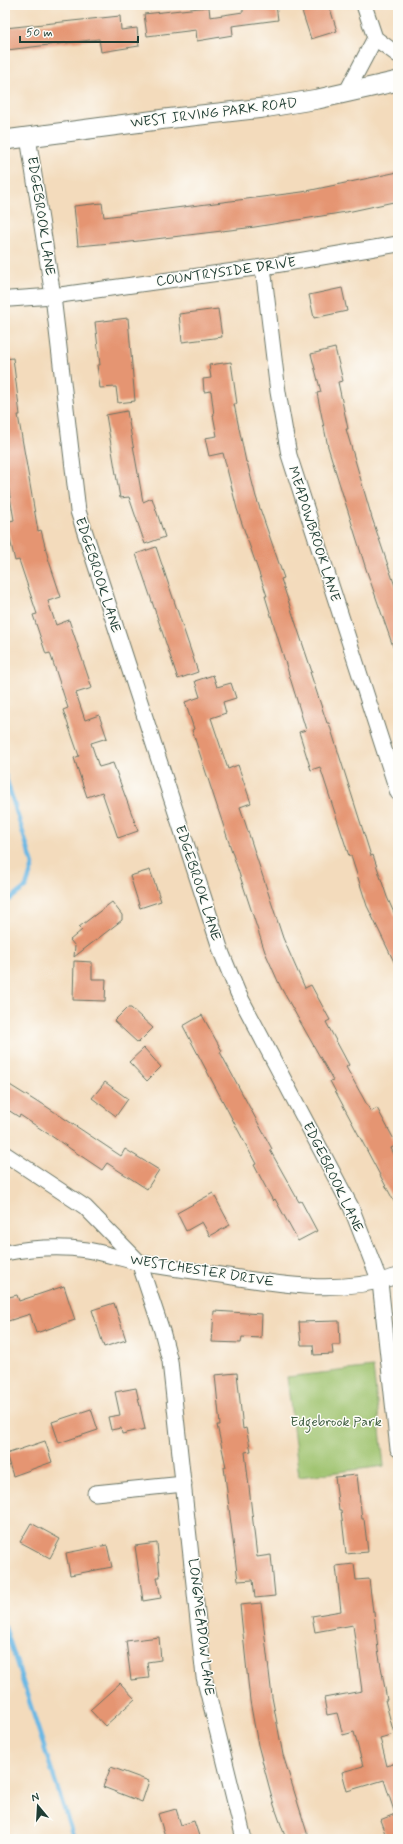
<svg xmlns="http://www.w3.org/2000/svg" width="403" height="1844" viewBox="0 0 403 1844" font-family="Mynerve,sans-serif">
  <style>
    .green { fill: #9ec26d; stroke: #5e8050 }
    .lines { fill: none; stroke-linecap: round; stroke-linejoin: round }
    .stream { stroke: #6ab8e4; stroke-width: 4.5 }
    .building { fill: #e59572 }
    .minor-casing { stroke: #697464; stroke-width: 17 }
    .major-casing { stroke: #697464; stroke-width: 21 }
    .minor { stroke: #fff; stroke-width: 15 }
    .major { stroke: #fff; stroke-width: 19 }
    .labels { text-anchor: middle; dominant-baseline: central; stroke-width: 3; stroke-linejoin: round; paint-order: stroke }
    .street-label { font-size: 14px; fill: #1f3d34; stroke: #fdfcf7 }
    .park-label { font-size: 14px; fill: #3f5e42; stroke: #fdfcf7 }
  </style>
  <rect width="100%" height="100%" fill="#fdfcf7"/>
  <filter id="ink" filterUnits="userSpaceOnUse"><feTurbulence type="fractalNoise" baseFrequency=".025" numOctaves="2"/><feDisplacementMap in="SourceGraphic" scale="8" xChannelSelector="R" yChannelSelector="G"/><feConvolveMatrix kernelMatrix="1 2 1 2 8 2 1 2 1" color-interpolation-filters="sRGB"/></filter>
  <filter id="wash" filterUnits="userSpaceOnUse"><feTurbulence type="fractalNoise" baseFrequency=".012" numOctaves="4" result="noise"/><feDisplacementMap in="SourceGraphic" scale="16" xChannelSelector="R" yChannelSelector="G"/><feGaussianBlur stdDeviation="0.9" result="paint"/><feColorMatrix in="noise" values="0 0 0 0 0 0 0 0 0 0 0 0 0 0 0 0 0 1.4 0 .05"/><feComposite in="paint" operator="in"/></filter>
  <g filter="url(#wash)">
    <rect width="100%" height="100%" fill="#f3dbbc"/>
    <!-- green -->
    <path class="green" d="M373,1367l11,99 -85,11 -12,-100z"/>
    <g class="lines">
      <!-- stream -->
      <g class="stream">
        <path d="M5,775l28,90 -7,22 -21,16"/>
        <path d="M5,1627l69,212"/>
      </g>
    </g>
    <g id="blocks">
      <!-- building -->
      <g class="building">
        <path d="M243,5h33l2,15 -46,6 1,9 -36,6 -1,-11 -49,6 -3,-22 65,-7 1,10 33,-5z"/>
        <path d="M300,5h29l8,26 -26,8z"/>
        <path d="M120,16l1,14 16,-2 2,18 -38,6 -2,-13 -92,11 -2,-22z"/>
        <path d="M398,172v29l-46,10 -97,16 -133,16v-1l-44,4 -4,-40 28,-3 2,14 198,-25z"/>
        <path d="M342,288l5,23 -33,7 -5,-23z"/>
        <path d="M218,309l4,28 -40,5 -3,-28z"/>
        <path d="M128,318l7,83 -17,2 -2,-16 -16,1 -3,-23h3l-5,-43z"/>
        <path d="M335,348l8,33 -5,1 10,47h-2l26,89 26,77v59l-2,1 -30,-86 -38,-122 -11,-54 4,-1 -10,-38z"/>
        <path d="M13,358l7,57h-2l20,116 3,-1 7,28 13,39 -13,4 8,24 13,-5 23,68 -16,5 9,27 14,-5 8,23 -16,5 8,24 14,-4 25,68 -20,7 -16,-46 -15,5 -13,-39 5,-2 -16,-46 5,-2 -18,-55 -4,1 -13,-39 4,-1 -18,-54 -4,1 -9,-39 8,-2 -9,-52v-109z"/>
        <path d="M231,362l6,42h-3l12,58h1l9,35 28,81 -3,1 31,93h-2l17,51h2l42,133 2,-1 14,42 11,25v48l-31,-64 -16,-50h-2l-29,-89 -9,3 -12,-38 7,-2 -41,-134h2l-30,-87 -14,-56 -14,3 -4,-18 12,-2 -4,-21h1l-3,-24 -7,1 -1,-13 8,-1 -2,-13z"/>
        <path d="M127,411l16,91 9,-4 13,39 -20,7 -16,-47 -9,1 -14,-83z"/>
        <path d="M156,547l42,125 -20,7 -42,-125z"/>
        <path d="M213,675l4,12 14,-4 5,15 -13,4 3,11 -15,5 17,51 10,-4 13,38 -11,4 43,131 22,50 6,-3 19,35 -4,2 23,43 -3,2 25,45 6,-4 20,37 -6,3 7,14v47l-68,-128 3,-1 -53,-94 -15,-34 -73,-222 2,-1 -9,-27 15,-5 -5,-16z"/>
        <path d="M150,870l11,31 -21,7 -10,-32z"/>
        <path d="M112,902l10,13v5l-48,37 1,-11 -5,-6 12,-10 -3,-3z"/>
        <path d="M74,961l18,1v17h14l-1,22 -32,-1z"/>
        <path d="M127,1008h4l22,20 -15,15 -24,-22z"/>
        <path d="M202,1015l20,36 -2,1 52,97 -2,1 29,52 2,-1 16,30 -19,10 -23,-42 -2,2 -19,-36 2,-1 -73,-138z"/>
        <path d="M144,1048l17,19 -14,14 -18,-19z"/>
        <path d="M5,1082l32,20 1,-1 83,55 4,-7 34,21 -12,19 -40,-26 -5,7 -82,-55 -1,2 -14,-9z"/>
        <path d="M105,1082l23,17 -12,17 -24,-18z"/>
        <path d="M213,1193l17,32 -20,11 -8,-14 -16,9 -9,-18z"/>
        <path d="M64,1286l11,34 -39,13 -6,-19 -25,8v-24l12,-3 2,6z"/>
        <path d="M114,1303l12,37 -22,7 -12,-37z"/>
        <path d="M214,1311l48,3 -1,24 -19,-1 -1,6 -29,-1z"/>
        <path d="M339,1321l1,24h-8l1,9 -19,1 -1,-10h-12l-2,-23z"/>
        <path d="M237,1373l6,56 3,-1 5,23 -6,1 12,105 14,-2 4,41 -20,2 -2,-18 -15,1 -14,-114h2l-9,-42h3l-5,-50z"/>
        <path d="M136,1388l9,41 -23,5 -1,-6 -10,2 -3,-13 12,-2 -5,-23z"/>
        <path d="M91,1409l7,21 -39,13 -7,-21z"/>
        <path d="M45,1441l7,21 -39,14 -7,-22z"/>
        <path d="M357,1475l5,44h2l4,33 -22,2 -5,-44h-2l-4,-33z"/>
        <path d="M31,1523l29,16 -10,19 -30,-16z"/>
        <path d="M157,1543l3,34h-3l4,21 -18,3 -8,-55z"/>
        <path d="M107,1545l5,22 -42,8 -4,-22z"/>
        <path d="M354,1564l2,16 13,-1 4,33h1l4,38 9,50h-2l9,34 -14,4 7,28 11,-4v77h-11l-7,-19 15,-6 -11,-34 -37,11 -5,-19 21,-6 -9,-34 -11,3 -6,-22 -10,2 -3,-17 38,-7 -9,-66 -38,7 -3,-16 29,-5 -5,-45z"/>
        <path d="M261,1603l11,94 11,58 25,81 -10,3h-12l-12,-34 -16,-60 -8,-44 -10,-96z"/>
        <path d="M159,1637l2,23 -14,2 2,16 -18,2 -5,-39z"/>
        <path d="M120,1683l15,16 -30,27 -15,-16z"/>
        <path d="M111,1767l38,14 -7,21 -39,-15z"/>
        <path d="M176,1809l5,16 13,-4 6,18h-34l-8,-25z"/>
      </g>
    </g>
  </g>
  <g filter="url(#ink)">
    <use href="#blocks" fill-opacity="0" stroke="#697464" stroke-width="1"/>
    <g class="lines">
      <defs>
        <g id="minor">
          <path d="M364,5l11,33 23,17"/>
          <path d="M346,93l29,-55"/>
          <path d="M28,137l25,159 25,215 144,443 16,39 113,214 29,75 18,167"/>
          <path d="M263,267l15,125 11,63 109,338"/>
          <path d="M10,299l43,-3 210,-29 135,-23"/>
          <path d="M5,1154l80,53 54,55 23,69 8,30 34,316 40,162"/>
          <path d="M5,1253c26,-5 55,-7 82,-3 18,3 35,9 53,13 31,5 62,9 93,14 58,9 108,17 165,-1"/>
          <path d="M95,1493l89,-9"/>
        </g>
        <path id="major" d="M5,140l160,-21 98,-11 55,-9 80,-18"/>
      </defs>
      <!-- minor casing -->
      <use href="#minor" class="minor-casing"/>
      <!-- major casing -->
      <use href="#major" class="major-casing"/>
      <!-- minor -->
      <use href="#minor" class="minor"/>
      <!-- major -->
      <use href="#major" class="major"/>
    </g>
  </g>
  <g class="labels">
    <!-- street labels -->
    <g class="street-label">
      <text transform="translate(214 113) rotate(-7)">WEST IRVING PARK ROAD</text>
      <text transform="translate(41 216) rotate(81)">EDGEBROOK LANE</text>
      <text transform="translate(226 272) rotate(-8)">COUNTRYSIDE DRIVE</text>
      <text transform="translate(314 534) rotate(72)">MEADOWBROOK LANE</text>
      <text transform="translate(98 575) rotate(72)">EDGEBROOK LANE</text>
      <text transform="translate(198 883) rotate(72)">EDGEBROOK LANE</text>
      <text transform="translate(333 1177) rotate(64)">EDGEBROOK LANE</text>
      <text transform="translate(202 1271) rotate(9)">WESTCHESTER DRIVE</text>
      <text transform="translate(201 1627) rotate(83)">LONGMEADOW LANE</text>
    </g>
    <!-- park labels -->
    <g class="park-label">
      <text x="336" y="1422">Edgebrook Park</text>
    </g>
  </g>
  <!-- margin -->
  <rect width="403" height="1844" fill="none" stroke="#fdfcf7" stroke-width="20"/>
  <!-- north arrow -->
  <g transform="translate(38 1806) rotate(342)" stroke="#fdfcf7" stroke-width="3" paint-order="stroke">
  <path d="M0-3L7 15L0 10L-7 15Z" fill="#1f3d34"/>
  <text y="-6" font-size="11" font-weight="bold" text-anchor="middle" fill="#1f3d34">N</text>
  </g>
  <!-- scale -->
  <path d="M20 36v6h118v-6" fill="none" stroke="#1f3d34" stroke-width="2"/>
  <text x="26" y="36" font-size="12" fill="#1f3d34" stroke="#fdfcf7" stroke-width="3" paint-order="stroke">50 m</text>
</svg>
